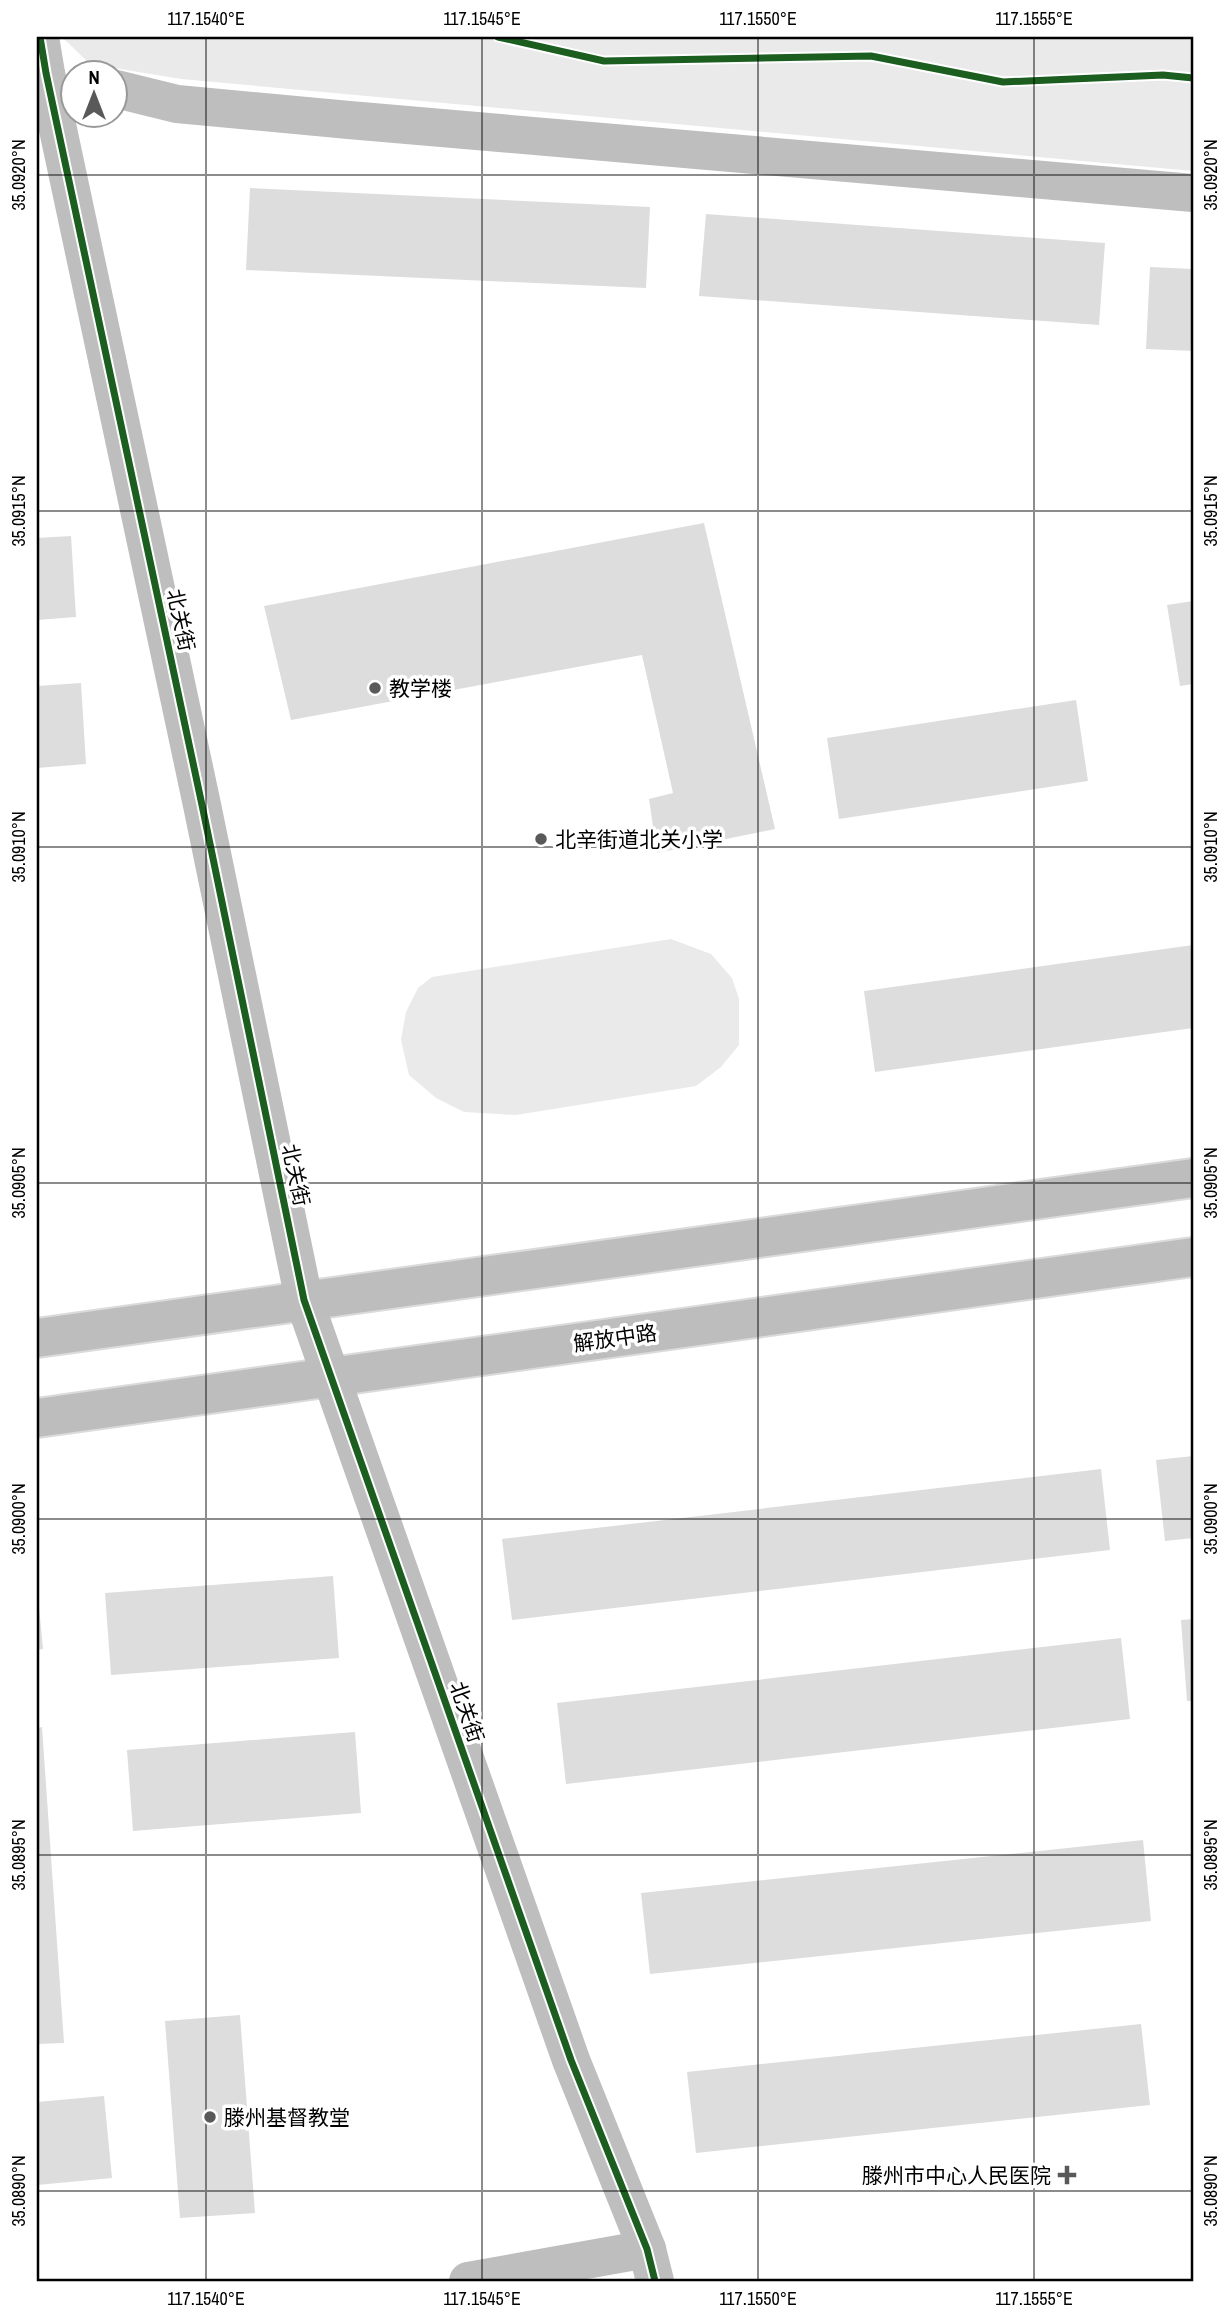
<svg xmlns="http://www.w3.org/2000/svg" width="1230" height="2318" viewBox="0 0 1230 2318" font-family="'Archivo Narrow','Noto Sans SC',sans-serif">
  <style>
    .green { fill: #eaeaea }
    .building { fill: #ddd }
    .lines { fill: none; stroke-linecap: round; stroke-linejoin: round }
    .major-casing { stroke: #dbdbdb; stroke-width: 42 }
    .minor { stroke: #bebebe; stroke-width: 38 }
    .major { stroke: #bdbdbd; stroke-width: 38 }
    .cycleway-casing { stroke: #fff; stroke-width: 11 }
    .cycleway { stroke: #1b5e20; stroke-width: 7 }
    .ticks { fill: none; stroke: #000; stroke-width: 2; stroke-opacity: 0.45 }
    .poi-dot { fill: #595959; stroke: #fff; stroke-width: 2.5 }
    .labels { text-anchor: middle; dominant-baseline: central; stroke-width: 7; stroke-linejoin: round; paint-order: stroke }
    .street-label { font-size: 21px; fill: #000; stroke: #fff }
    .poi-label { font-size: 21px; fill: #000; stroke: #fff; text-anchor: start }
    .neatline { fill: none; stroke: #000; stroke-width: 2.5 }
    .ticks-label { font-size: 18px; text-anchor: middle; fill: #000 }
  </style>
  <rect width="100%" height="100%" fill="#fff"/>
  <!-- green -->
  <g class="green">
    <path d="M62,37h1131v134l-1012,-92 -91,-15z"/>
    <path d="M671,939l40,15 21,24 7,21v46l-18,22 -25,19 -180,29 -52,-3 -28,-14 -27,-23 -8,-35 5,-28 12,-24 14,-11z"/>
  </g>
  <!-- building -->
  <g class="building">
    <path d="M250,188l400,19 -4,81 -400,-18z"/>
    <path d="M706,214l399,29 -6,82 -400,-29z"/>
    <path d="M1150,267l43,2v82l-47,-2z"/>
    <path d="M704,523l71,306 -118,24 -8,-54 24,-6 -31,-138 -351,65 -27,-114z"/>
    <path d="M71,536l5,81 -39,3v-82z"/>
    <path d="M1193,601v83l-13,2 -13,-81z"/>
    <path d="M81,683l5,81 -49,4v-82z"/>
    <path d="M1076,700l12,81 -249,38 -12,-81z"/>
    <path d="M1193,945v83l-318,44 -11,-81z"/>
    <path d="M1193,1456v82l-28,3 -9,-81z"/>
    <path d="M1101,1469l9,81 -598,70 -10,-81z"/>
    <path d="M333,1576l6,82 -228,17 -6,-82z"/>
    <path d="M37,1607h2l4,42 -6,1z"/>
    <path d="M1193,1619v82h-6l-6,-81z"/>
    <path d="M1121,1638l9,81 -564,65 -9,-81z"/>
    <path d="M42,1727l22,316 -27,1v-316z"/>
    <path d="M355,1732l6,81 -228,18 -6,-81z"/>
    <path d="M1143,1840l8,81 -501,53 -9,-81z"/>
    <path d="M240,2015l15,198 -75,5 -15,-197z"/>
    <path d="M1141,2024l9,81 -454,48 -9,-81z"/>
    <path d="M104,2096l8,82 -75,7v-83z"/>
  </g>
  <g class="lines">
    <defs>
      <g id="major">
        <path d="M37,1338l1156,-160"/>
        <path d="M37,1418l1156,-161"/>
      </g>
    </defs>
    <!-- major casing -->
    <use href="#major" class="major-casing"/>
    <!-- minor -->
    <g class="minor">
      <path d="M40,37l6,36 156,732 102,495 267,760 76,189 8,32"/>
      <path d="M116,89l61,15 172,16 844,73"/>
      <path d="M468,2281l179,-32"/>
    </g>
    <!-- major -->
    <use href="#major" class="major"/>
    <defs>
      <g id="cycleway">
        <path d="M40,37l6,36 156,732 102,495 267,760 76,189 8,32"/>
        <path d="M498,37l106,24 267,-5 132,26 160,-7 30,3"/>
      </g>
    </defs>
    <!-- cycleway casing -->
    <use href="#cycleway" class="cycleway-casing"/>
    <!-- cycleway -->
    <use href="#cycleway" class="cycleway"/>
  </g>
  <!-- ticks -->
  <path class="ticks" d="M206,37v2244M482,37v2244M758,37v2244M1034,37v2244M37,175h1156M37,511h1156M37,847h1156M37,1183h1156M37,1519h1156M37,1855h1156M37,2191h1156"/>
  <!-- markers -->
  <g class="poi-dot">
    <circle cx="375" cy="688" r="7"/>
    <circle cx="541" cy="839" r="7"/>
    <circle cx="210" cy="2117" r="7"/>
    <path d="M1063.5 2164.5h7v7h7v7h-7v7h-7v-7h-7v-7h7z"/>
  </g>
  <g class="labels">
    <!-- street labels -->
    <g class="street-label">
      <text transform="translate(181 620) rotate(78)">北关街</text>
      <text transform="translate(296 1175) rotate(78)">北关街</text>
      <text transform="translate(615 1338) rotate(-8)">解放中路</text>
      <text transform="translate(467 1712) rotate(71)">北关街</text>
    </g>
    <!-- poi labels -->
    <g class="poi-label">
      <text x="389" y="688">教学楼</text>
      <text x="555" y="839">北辛街道北关小学</text>
      <text x="224" y="2117">滕州基督教堂</text>
      <text x="1051" y="2175" text-anchor="end">滕州市中心人民医院</text>
    </g>
  </g>
  <!-- border -->
  <rect width="1230" height="2318" fill="none" stroke="#ffffff" stroke-width="77"/>
  <!-- north arrow -->
  <g transform="translate(94 94)"><circle r="33" fill="#ffffff" stroke="#999999" stroke-width="2"/>
  <path d="M0-5L12 26L0 18L-12 26Z" fill="#595959"/>
  <text y="-10" font-size="19" font-weight="bold" text-anchor="middle" fill="#000000">N</text>
  </g>
  <rect x="38" y="38" width="1154" height="2242" class="neatline"/>
  <g class="ticks-label">
    <text x="206" y="25">117.1540°E</text>
    <text x="482" y="25">117.1545°E</text>
    <text x="758" y="25">117.1550°E</text>
    <text x="1034" y="25">117.1555°E</text>
    <text transform="translate(19 175) rotate(-90)" y="6">35.0920°N</text>
    <text transform="translate(1211 175) rotate(-90)" y="6">35.0920°N</text>
    <text transform="translate(19 511) rotate(-90)" y="6">35.0915°N</text>
    <text transform="translate(1211 511) rotate(-90)" y="6">35.0915°N</text>
    <text transform="translate(19 847) rotate(-90)" y="6">35.0910°N</text>
    <text transform="translate(1211 847) rotate(-90)" y="6">35.0910°N</text>
    <text transform="translate(19 1183) rotate(-90)" y="6">35.0905°N</text>
    <text transform="translate(1211 1183) rotate(-90)" y="6">35.0905°N</text>
    <text transform="translate(19 1519) rotate(-90)" y="6">35.0900°N</text>
    <text transform="translate(1211 1519) rotate(-90)" y="6">35.0900°N</text>
    <text transform="translate(19 1855) rotate(-90)" y="6">35.0895°N</text>
    <text transform="translate(1211 1855) rotate(-90)" y="6">35.0895°N</text>
    <text transform="translate(19 2191) rotate(-90)" y="6">35.0890°N</text>
    <text transform="translate(1211 2191) rotate(-90)" y="6">35.0890°N</text>
    <text x="206" y="2305">117.1540°E</text>
    <text x="482" y="2305">117.1545°E</text>
    <text x="758" y="2305">117.1550°E</text>
    <text x="1034" y="2305">117.1555°E</text>
  </g>
</svg>
